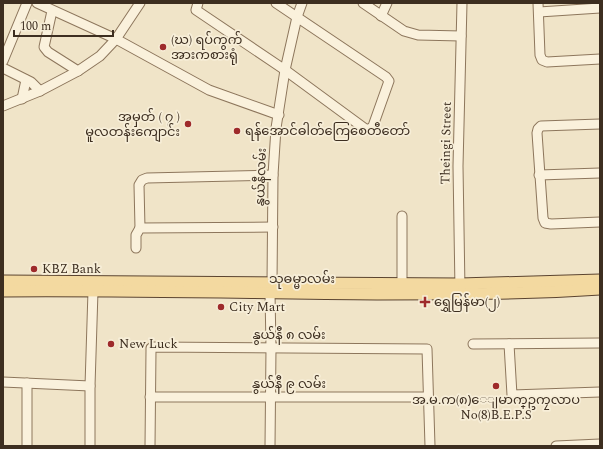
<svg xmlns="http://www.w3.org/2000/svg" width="603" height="449" viewBox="0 0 603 449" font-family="Spectral,'Noto Sans Myanmar',serif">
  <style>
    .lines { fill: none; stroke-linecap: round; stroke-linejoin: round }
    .minor-casing { stroke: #8d765c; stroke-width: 11 }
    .major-casing { stroke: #5b4430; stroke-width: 13 }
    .minor { stroke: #faf1dc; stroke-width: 9 }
    .major { stroke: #f3d9a0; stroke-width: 11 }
    .poi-dot { fill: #9e2a2b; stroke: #f7eed8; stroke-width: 1.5 }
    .labels { text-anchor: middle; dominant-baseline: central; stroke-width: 3.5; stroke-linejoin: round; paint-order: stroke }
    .poi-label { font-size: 13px; fill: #3d2e20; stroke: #f7eed8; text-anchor: start }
    .street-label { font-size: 13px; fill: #3d2e20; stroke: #f7eed8 }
  </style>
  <rect width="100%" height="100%" fill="#f0e4c8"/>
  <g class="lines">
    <defs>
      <g id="minor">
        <path d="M37,3l79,36 93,51 70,25"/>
        <path d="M198,3l-2,7 89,60 79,58 5,2 4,-4 16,-45 -3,-4 -110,-74"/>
        <path d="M363,3l41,28 14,4 43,1"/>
        <path d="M538,3l2,52 2,5 5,2 53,-3"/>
        <path d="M52,11l-8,36 4,5 30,19"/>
        <path d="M539,12l61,-4"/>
        <path d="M381,16l6,-13"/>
        <path d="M3,61l24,-58"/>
        <path d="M3,68l28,14 9,9"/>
        <path d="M22,99l4,-19"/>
        <path d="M3,106l37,-15 38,-20 22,-15 16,-17 24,-36"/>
        <path d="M600,124l-59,2 -3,3 -1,4 6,85 2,5 6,1 49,-2"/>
        <path d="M539,175l61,-2"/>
        <path d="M140,228l-1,-43 3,-5 5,-2 126,-3"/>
        <path d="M136,248v-13l4,-7 133,-1"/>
        <path d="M402,283v-67"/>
        <path d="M460,290l-2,-124 4,-163"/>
        <path d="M473,344l127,-1"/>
        <path d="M509,344l3,51 88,-3"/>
        <path d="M3,382l87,4"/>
        <path d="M150,397h278"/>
        <path d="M27,446v-63"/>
        <path d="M90,446v-60l3,-95"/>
        <path d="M150,446l1,-96v-2l2,-1 274,2 3,97"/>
        <path d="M270,446l1,-98 -1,-55 2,-10 1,-108 3,-47 9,-58 12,-53 5,-14"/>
        <path d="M556,446l44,-2"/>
      </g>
      <g id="major">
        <path d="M3,281l457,3 140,-4"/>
        <path d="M3,291c125,-1 249,2 374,3 74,0 149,0 223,-5"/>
      </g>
    </defs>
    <!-- minor casing -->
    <use href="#minor" class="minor-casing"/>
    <!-- major casing -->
    <use href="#major" class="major-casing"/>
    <!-- minor -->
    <use href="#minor" class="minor"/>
    <!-- major -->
    <use href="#major" class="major"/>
  </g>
  <!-- markers -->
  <g class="poi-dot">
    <circle cx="163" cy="47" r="4"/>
    <circle cx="188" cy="124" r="4"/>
    <circle cx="237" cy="131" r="4"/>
    <circle cx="34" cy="269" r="4"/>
    <path d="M423 296h4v4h4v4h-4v4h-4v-4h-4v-4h4z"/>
    <circle cx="221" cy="307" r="4"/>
    <circle cx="111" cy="344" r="4"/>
    <circle cx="496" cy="386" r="4"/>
  </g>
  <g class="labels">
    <!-- poi labels -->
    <g class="poi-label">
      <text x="171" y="40">(ဃ) ရပ်ကွက်<tspan x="171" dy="15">အားကစားရုံ</tspan></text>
      <text x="180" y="117" text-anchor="end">အမှတ် ( ၇ )<tspan x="180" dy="15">မူလတန်းကျောင်း</tspan></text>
      <text x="245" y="131">ရန်အောင်ဓါတ်ကြေစေတီတော်</text>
      <text x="42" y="269">KBZ Bank</text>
      <text x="434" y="302">ရွှေမြန်မာ(၂)</text>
      <text x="229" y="307">City Mart</text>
      <text x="119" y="344">New Luck</text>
      <text x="496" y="400" text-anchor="middle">အ.မ.က(၈)ေျမာက္ဥကၠလာပ<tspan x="496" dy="15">No(8)B.E.P.S</tspan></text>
    </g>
    <!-- street labels -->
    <g class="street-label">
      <text transform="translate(446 143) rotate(-89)">Theingi Street</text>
      <text transform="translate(261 177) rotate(-88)">နွယ်နီလမ်း</text>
      <text x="302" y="279">သုဓမ္မာလမ်း</text>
      <text x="289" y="335">နွယ်နီ ၈ လမ်း</text>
      <text x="289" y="384">နွယ်နီ ၉ လမ်း</text>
    </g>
  </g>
  <!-- border -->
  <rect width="603" height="449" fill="none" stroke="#3d2e20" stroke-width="8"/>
  <!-- scale -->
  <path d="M14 30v6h99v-6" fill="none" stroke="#3d2e20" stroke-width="2"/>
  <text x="20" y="30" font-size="12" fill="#3d2e20" stroke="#f7eed8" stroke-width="3" paint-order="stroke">100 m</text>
</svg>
